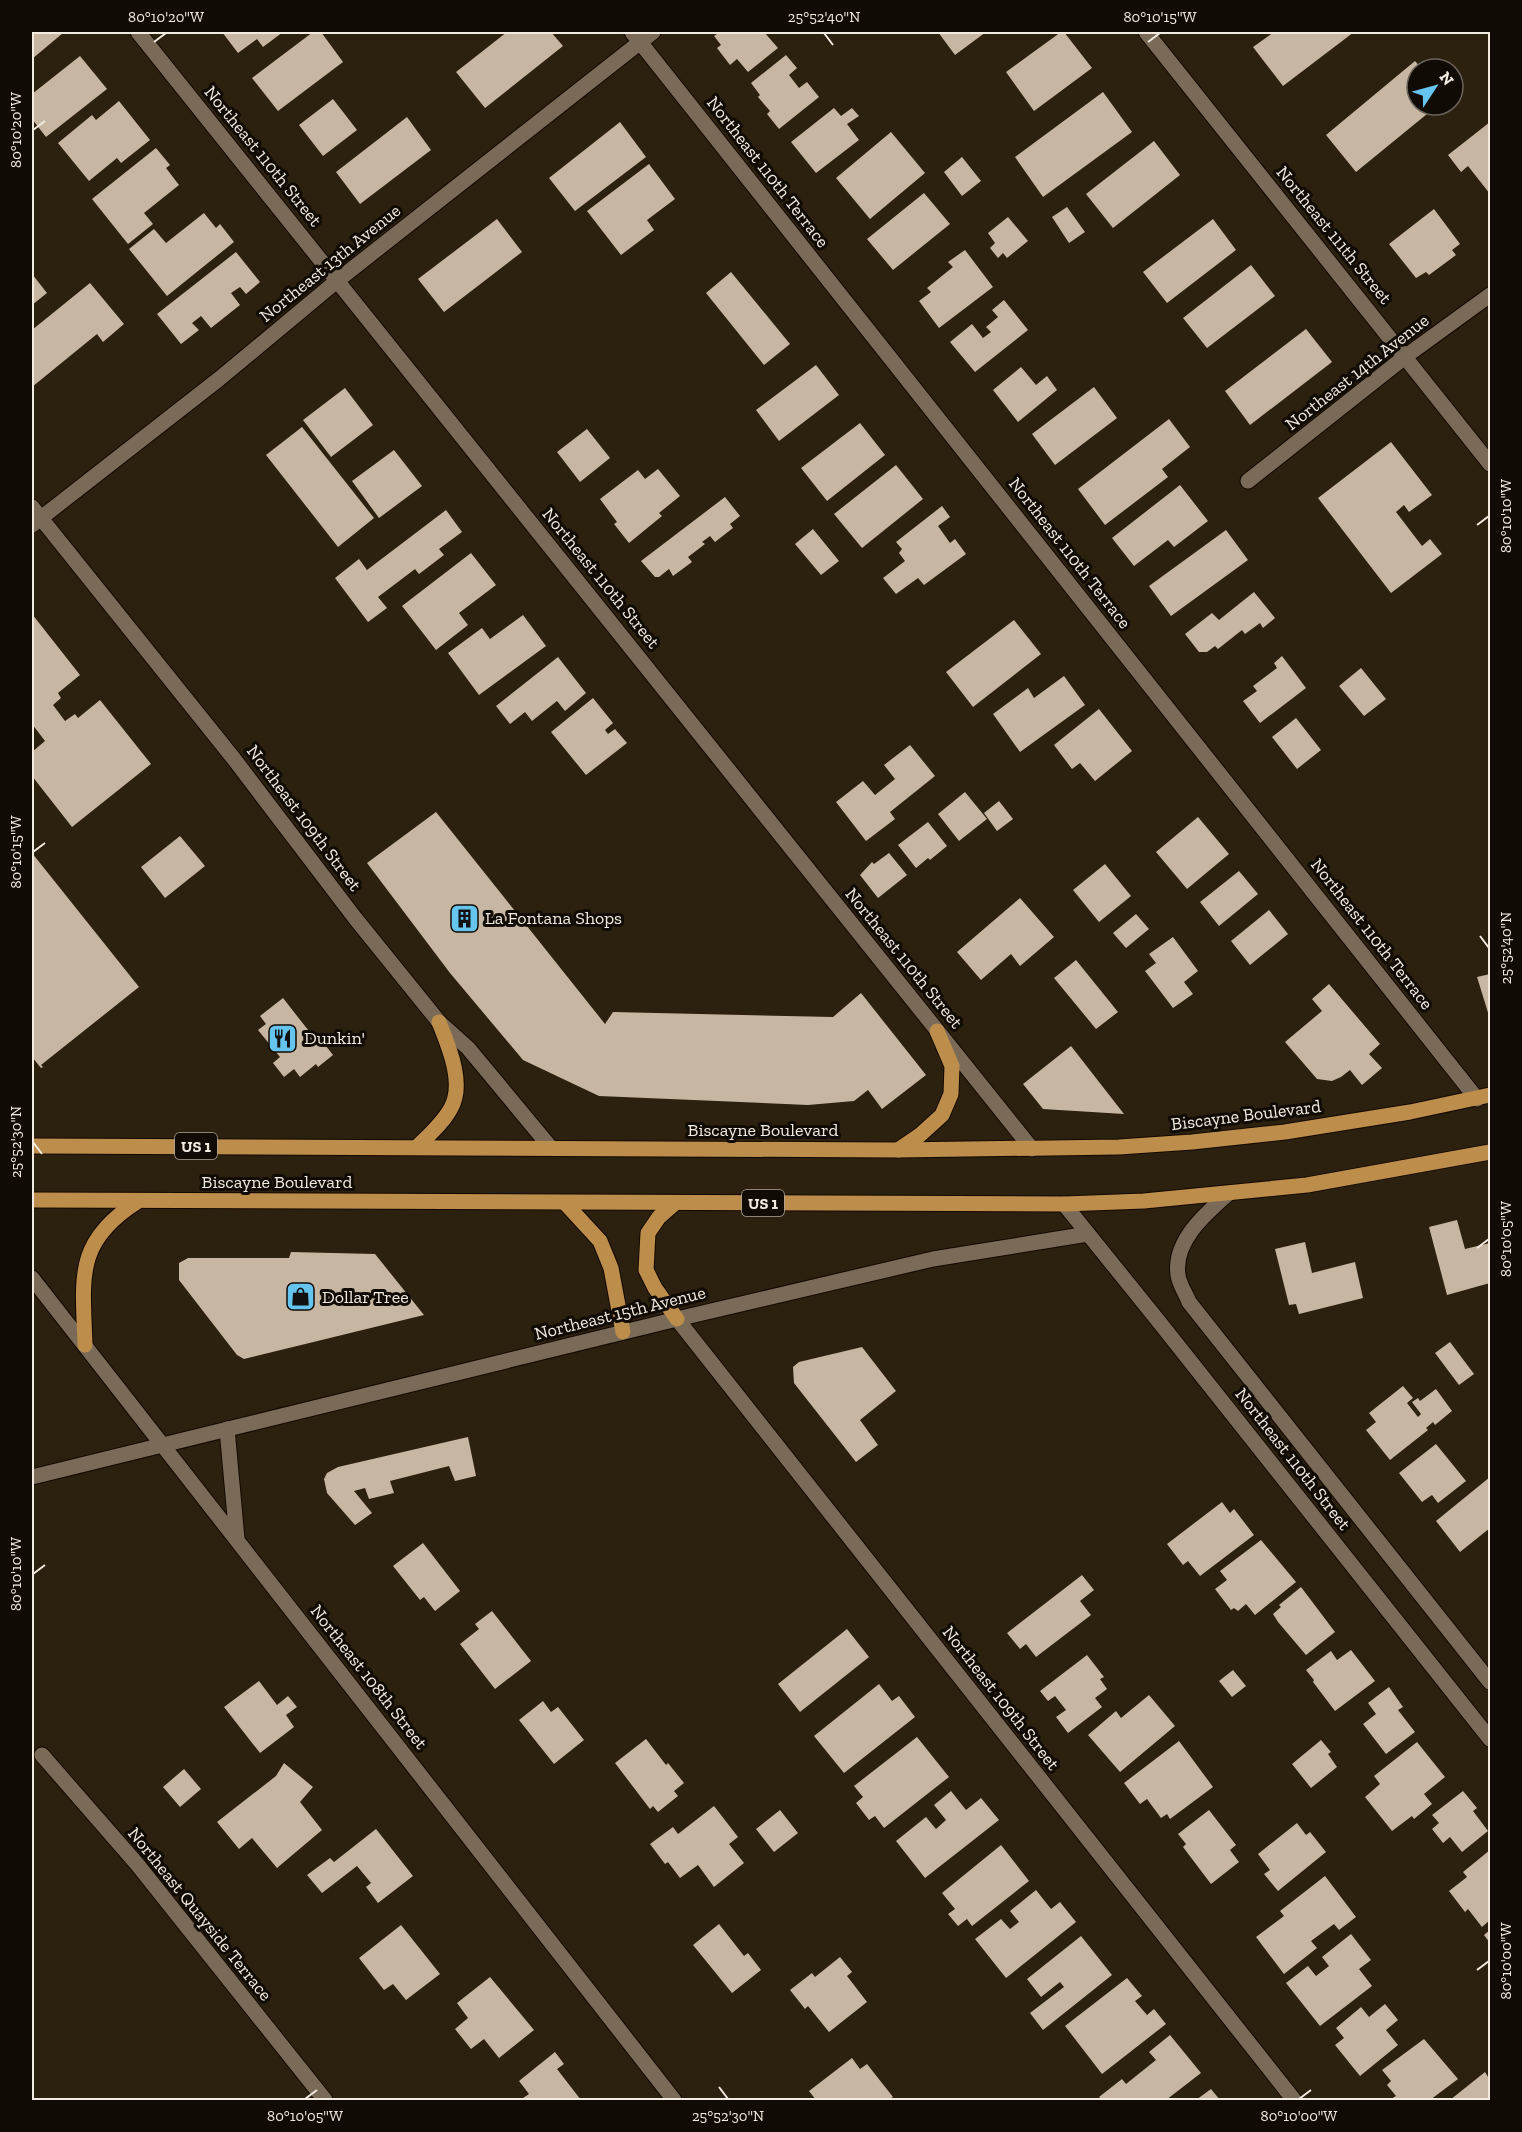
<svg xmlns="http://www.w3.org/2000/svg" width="1522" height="2132" viewBox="0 0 1522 2132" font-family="'Zilla Slab',serif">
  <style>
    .building { fill: #c7b7a2 }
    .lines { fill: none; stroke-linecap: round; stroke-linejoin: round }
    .street-casing { stroke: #140900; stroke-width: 17 }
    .secondary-casing { stroke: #140900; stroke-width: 17 }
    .primary-casing { stroke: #140900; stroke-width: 17 }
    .street { stroke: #7a6b58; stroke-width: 15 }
    .secondary { stroke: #7a6b58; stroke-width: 15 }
    .primary { stroke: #bd8d4b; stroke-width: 15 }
    .ticks { fill: none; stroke: #f3eae0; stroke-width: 2 }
    .labels { text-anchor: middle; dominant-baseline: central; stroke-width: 6; stroke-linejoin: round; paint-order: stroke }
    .shield { fill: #100b05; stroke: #afa79e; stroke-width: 1.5 }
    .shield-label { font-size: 16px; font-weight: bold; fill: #f3eae0 }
    .street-label { font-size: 18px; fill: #f3eae0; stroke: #100b05 }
    .poi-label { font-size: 18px; fill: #f3eae0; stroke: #100b05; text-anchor: start }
    .neatline { fill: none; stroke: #f3eae0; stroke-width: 2 }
    .ticks-label { font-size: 15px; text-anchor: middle; fill: #f3eae0 }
  </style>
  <rect width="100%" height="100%" fill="#2c200e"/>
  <!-- building -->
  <g class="building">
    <path d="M32,32h30l1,1 -31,26z"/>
    <path d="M222,32h61l-20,15 -6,-8 -19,14z"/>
    <path d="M313,32h8l22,30 -65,49 -26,-33z"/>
    <path d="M507,32h44l12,14 -78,62 -29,-36z"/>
    <path d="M720,32h44l14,16 -30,24 -11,-13 -7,6 -13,-17 4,-3 -7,-9z"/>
    <path d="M938,32h48l-31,23z"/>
    <path d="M1061,32h3l28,36 -58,43 -28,-39z"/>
    <path d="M1274,32h80l-71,54 -30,-39z"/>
    <path d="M786,55l11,13 -8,7 10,13 8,-6 12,15 -40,32 -12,-15 3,-3 -12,-14 2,-2 -9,-12z"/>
    <path d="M80,56l27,33 -61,48 -14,-18v-25z"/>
    <path d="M1415,61l7,8h-5v36h21l-82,67 -30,-37z"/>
    <path d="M1103,92l29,40 -89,65 -28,-40z"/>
    <path d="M333,99l24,31 -34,26 -24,-31z"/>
    <path d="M119,101l31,39 -29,23 -4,-5 -28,23 -31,-38 34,-28 4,5z"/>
    <path d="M834,108l7,8 11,-8 7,8 -12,8 12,16 -43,33 -25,-31z"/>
    <path d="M407,117l24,33 -71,54 -24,-32z"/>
    <path d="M620,122l26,35 -71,54 -26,-33z"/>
    <path d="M1490,122v72l-22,-28 -7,6 -13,-17z"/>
    <path d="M891,132l34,41 -55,46 -34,-41z"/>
    <path d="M1154,141l26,34 -67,53 -27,-34z"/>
    <path d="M156,148l14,17 -4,3 13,17 -35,28 9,11 -25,20 -36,-45z"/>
    <path d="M962,157l19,24 -19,15 -18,-24z"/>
    <path d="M649,164l26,35 -28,21 7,10 -33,25 -34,-44z"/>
    <path d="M924,193l26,31 -57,46 -26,-31z"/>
    <path d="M1067,207l18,25 -16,11 -17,-26z"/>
    <path d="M1434,209l26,35 -8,6 4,5 -27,20 -3,-3 -10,6 -27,-34z"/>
    <path d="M204,213l12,15 4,-4 14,18 -67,54 -38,-47 25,-20 12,14z"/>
    <path d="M1008,217l20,24 -21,17 -4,-5 -5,5 -8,-10 5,-5 -7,-10z"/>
    <path d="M497,219l25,33 -78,60 -26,-33z"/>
    <path d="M1213,219l23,31 -69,53 -24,-31z"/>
    <path d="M965,250l28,37 -54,41 -20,-27 12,-9 -4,-4 26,-21 -5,-5z"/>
    <path d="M236,252l24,30 -14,12 -6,-7 -9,6 9,12 -29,23 -10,-12 -9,7 7,7 -18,14 -24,-30z"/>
    <path d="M1251,265l24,31 -68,52 -24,-30z"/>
    <path d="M731,272l59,72 -26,21 -58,-72z"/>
    <path d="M32,274l15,19 -15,12z"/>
    <path d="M90,283l34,41 -21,18 -6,-8 -65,53v-57z"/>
    <path d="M1004,300l24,30 -53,42 -25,-30 22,-18 11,14 8,-6 -5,-5 12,-10 -6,-7z"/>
    <path d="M1306,329l26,33 -82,63 -25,-34z"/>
    <path d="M816,365l23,30 -60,46 -23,-31z"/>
    <path d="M1021,367l15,18 11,-9 10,14 -39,32 -25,-32z"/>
    <path d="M1094,387l23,31 -62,47 -23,-31z"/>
    <path d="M345,388l28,37 -42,32 -28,-37z"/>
    <path d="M1169,419l21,28 -28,22 6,8 -63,48 -27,-36z"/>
    <path d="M860,423l25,32 -58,46 -26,-33z"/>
    <path d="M302,427l72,91 -36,29 -72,-92z"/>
    <path d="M587,429l23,29 -30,24 -23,-30z"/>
    <path d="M1391,442l41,53 -23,17 -5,-7 -8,7 26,34 8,-7 12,15 -51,39 -73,-95z"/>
    <path d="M394,450l28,36 -43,32 -27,-37z"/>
    <path d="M896,465l27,34 -61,49 -28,-34z"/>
    <path d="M658,469l22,27 -21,17 3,3 -33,27 -15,-19 3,-2 -17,-23 38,-29 7,9z"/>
    <path d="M1180,485l28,36 -34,26 -6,-7 -34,26 -22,-28z"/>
    <path d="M725,497l15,19 -10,8 3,4 -18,14 -5,-6 -8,6 3,2 -17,13 4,5 -19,14 -4,-7 -10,8h-4l-14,-16z"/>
    <path d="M942,506l8,11 -12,9 12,17 5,-4 11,15 -42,31 -6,-7 -22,16 -13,-16 22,-17 -6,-8 3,-4 -6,-7z"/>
    <path d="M446,510l16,22 -23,17 5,6 -25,19 -4,-5 -37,28 9,11 -19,14 -33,-44 24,-19 8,11z"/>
    <path d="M813,529l26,32 -18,14 -26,-31z"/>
    <path d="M1226,530l22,30 -77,56 -22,-30z"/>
    <path d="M471,553l25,32 -37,28 9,12 -32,25 -34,-44z"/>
    <path d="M1254,592l21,26 -12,10 -3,-5 -15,11 -3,-4 -24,19 -3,-3 -8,6h-8l-14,-18 27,-21 7,7z"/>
    <path d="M32,614l48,61 -22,18 3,5 -8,7 12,16 10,-7 3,4 22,-18 51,64 -79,63 -40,-51v-24l13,-11 -13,-17z"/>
    <path d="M523,615l23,31 -67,49 -31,-42 34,-25 8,11z"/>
    <path d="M1014,620l27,34 -68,53 -27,-35z"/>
    <path d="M1282,656l24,32 -46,35 -17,-22 14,-10 -4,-5 24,-18 -3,-5z"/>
    <path d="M558,657l28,36 -21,18 -8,-10 -25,20 -7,-9 -15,12 -14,-18z"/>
    <path d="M1361,668l25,31 -22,17 -25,-30z"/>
    <path d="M1064,676l21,29 -65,47 -27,-38 35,-26 6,10z"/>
    <path d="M593,698l20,25 -8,7 3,4 7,-5 12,14 -41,32 -35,-43z"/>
    <path d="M1099,709l33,42 -37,30 -15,-18 -8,6 -18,-24z"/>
    <path d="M1296,718l25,32 -24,19 -25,-32z"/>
    <path d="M910,745l25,31 -45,36 5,7 -29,22 -30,-39 27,-21 12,14 20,-16 -11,-14z"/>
    <path d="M965,792l22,27 -28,22 -21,-27z"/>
    <path d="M999,801l14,18 -16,12 -13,-18z"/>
    <path d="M436,812l169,212 8,-12 220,5 28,-24 65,82 -44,34 -14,-19 -14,11 -46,4 -209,-9 -76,-36 -73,-87 -83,-110z"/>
    <path d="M1198,817l31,37 -42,35 -31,-37z"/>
    <path d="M928,822l19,24 -17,14 -2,-2 -12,10 -18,-23z"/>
    <path d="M180,836l25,30 -40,32 -24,-31z"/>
    <path d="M32,853l107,134 -98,78 2,2 -2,1 -9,-11z"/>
    <path d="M889,853l18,22 -29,23 -18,-23 12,-13 2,2z"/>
    <path d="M1105,864l26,32 -32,26 -26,-32z"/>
    <path d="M1239,871l19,23 -39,32 -19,-24z"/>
    <path d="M1020,898l34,39 -34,29 -9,-12 -30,26 -24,-28z"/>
    <path d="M1269,910l19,24 -38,31 -19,-24z"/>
    <path d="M1136,914l13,15 -23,19 -13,-15z"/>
    <path d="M1173,937l25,34 -14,11 9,12 -20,14 -28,-37 11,-8 -7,-9z"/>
    <path d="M1076,960l42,52 -22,17 -42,-51z"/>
    <path d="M1490,974v45l-13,-42z"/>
    <path d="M1329,984l51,60 -11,10 13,14 -20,17 -12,-15 -9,7 -9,4 -15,-2 -32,-37 37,-31 -10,-12z"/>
    <path d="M283,998l36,46 3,-3 11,14 -15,12 -2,-3 -16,13 -6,-8 -10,8 -11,-14 7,-6 -22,-27 8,-6 -6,-8z"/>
    <path d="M1071,1046l53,68 -81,-5 -20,-25z"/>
    <path d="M1457,1220l8,29 25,-6v40l-43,12 -18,-68z"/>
    <path d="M1305,1242l7,31 43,-11 8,36 -64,16 -3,-10 -7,1 -14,-56z"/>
    <path d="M291,1252l84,2 49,61 -180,44 -7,-4 -58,-75v-17l9,-5h101z"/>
    <path d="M1450,1342l24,32 -15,11 -24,-32z"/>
    <path d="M862,1347l34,44 -36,29 18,25 -22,17 -62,-79 -1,-16 6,-5z"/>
    <path d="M1403,1386l10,12 -6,5 11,14 3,-3 -9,-12 6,-4 2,3 16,-12 16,22 -17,14 -2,-3 -7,6 2,2 -38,30 -24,-30 10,-8 -7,-9z"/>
    <path d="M468,1437l8,39 -21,5 -6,-15 -59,15 4,12 -25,6 -4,-11 -11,3 18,22 -17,12 -28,-32 -3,-14 3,-6 11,-6z"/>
    <path d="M1436,1444l30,37 -28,22 -6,-8 -10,7 -23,-29z"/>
    <path d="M1490,1477v51l-30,24 -24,-31z"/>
    <path d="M1222,1502l8,11 4,-4 20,26 -54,41 -12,-15 -5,4 -16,-21z"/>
    <path d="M1261,1540l35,42 -41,33 -9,-11 -8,7 -4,-3 -3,2 -16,-21 12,-9 -7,-9z"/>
    <path d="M423,1543l37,48 -25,20 -11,-14 -4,3 -27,-34z"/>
    <path d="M1082,1575l12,15 -14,11 11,14 -55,42 -10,-13 -6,5 -13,-16z"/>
    <path d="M1301,1587l34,45 -29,23 -28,-33 -5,-8 8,-7 -2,-2z"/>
    <path d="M492,1611l39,50 -36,28 -35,-45 19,-15 -4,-5z"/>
    <path d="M847,1629l22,28 -69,55 -22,-28z"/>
    <path d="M1351,1650l24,31 -40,30 -22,-29 1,-2 -8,-10 25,-19 6,9z"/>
    <path d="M1087,1655l17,22 -4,2 7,10 -12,9 7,9 -34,26 -12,-16 10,-7 -11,-14 -7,5 -8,-10z"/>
    <path d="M1233,1670l13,16 -14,11 -13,-16z"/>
    <path d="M259,1681l18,24 11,-9 9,11 -11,8 8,12 -34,26 -36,-46z"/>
    <path d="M879,1684l13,17 7,-5 16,21 -71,56 -30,-37z"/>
    <path d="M1389,1687l14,20 -5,3 17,22 -29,22 -23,-30 13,-10 -8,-11z"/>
    <path d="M1149,1695l26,31 -55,46 -32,-37 28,-24 5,7z"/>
    <path d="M543,1701l8,11 7,-5 26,33 -30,24 -35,-44z"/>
    <path d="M917,1737l32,40 -65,51 -9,-12 -6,4 -13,-17 7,-6 -9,-11z"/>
    <path d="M646,1739l20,26 2,-2 16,20 -10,8 4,5 -20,16 -5,-6 -3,3 -35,-46z"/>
    <path d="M1321,1740l10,12 -3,2 9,13 -26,21 -19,-24z"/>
    <path d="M1179,1741l34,46 -43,32 -3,-5 -6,4 -14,-19 -7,5 -16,-21z"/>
    <path d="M1417,1742l28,35 -21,17 8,10 -18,15 -2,-3 -20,15 -27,-34 15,-13 -6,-8z"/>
    <path d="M284,1763l29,24 -13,15 22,28 -45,38 -25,-30 -13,11 -22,-27 59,-46z"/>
    <path d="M184,1769l17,20 -21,18 -17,-20z"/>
    <path d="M951,1791l15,19 15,-12 18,22 -74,58 -29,-37 30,-24 10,12 10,-9 -12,-15z"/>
    <path d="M1463,1791l14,17 -4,3 15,20 -26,21 -12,-15 -7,6 -11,-14 7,-6 -7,-8z"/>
    <path d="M714,1806l24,31 -9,7 15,19 -30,24 -16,-22 -18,13 -12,-16 -3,2 -15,-20 23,-17 5,7z"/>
    <path d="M780,1810l18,23 -24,19 -18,-23z"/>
    <path d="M1209,1810l27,35 -6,5 9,12 -28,22 -28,-37 3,-3 -8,-10z"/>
    <path d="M1297,1823l9,12 4,-3 16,20 -48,39 -14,-17 6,-4 -12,-16z"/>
    <path d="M376,1829l37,47 -35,27 -12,-16 5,-4 -14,-17 -35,27 -15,-18 23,-17 4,4z"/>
    <path d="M1001,1845l28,36 -57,45 -5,-7 -9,7 -10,-12 7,-5 -13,-16z"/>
    <path d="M1490,1850v70l-8,7 -14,-18 -3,3 -16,-21 18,-14 -4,-5z"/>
    <path d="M1325,1876l31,41 -17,13 -5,-6 -23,17 6,7 -33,26 -28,-37 28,-21 -4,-5z"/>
    <path d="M1036,1890l15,19 9,-7 16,20 -70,56 -31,-39 26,-20 9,10 9,-7 -9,-11z"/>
    <path d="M719,1924l25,32 4,-3 13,17 -29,23 -39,-48z"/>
    <path d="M401,1925l39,49 -34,26 -13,-16 -9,6 -25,-32z"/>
    <path d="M1490,1930v13l-6,-8z"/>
    <path d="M1351,1934l20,26 -12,9 13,17 -52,40 -34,-43 22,-17 8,10 13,-10 -7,-9z"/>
    <path d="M1081,1936l31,39 -69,55 -13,-17 34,-26 -4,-5 -19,15 -14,-18z"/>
    <path d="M840,1957l12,15 -5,4 20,26 -38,30 -21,-26 -3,3 -15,-19 22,-17 3,4z"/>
    <path d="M490,1977l44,53 -35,28 -15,-19 -13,10 -16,-20 13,-11 -11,-15z"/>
    <path d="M1127,1978l15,18 -7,5 12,14 7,-6 12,15 -64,50 -37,-48z"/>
    <path d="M1385,2004l13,16 -12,10 12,15 -38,31 -25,-31 9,-7 -8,-10 25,-21 8,10z"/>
    <path d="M1170,2035l31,38 -35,27h-64l-3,-3 23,-18 4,5 30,-24 -7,-8z"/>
    <path d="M1424,2039l34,40 -28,21h-41l7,-4 -9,-11 4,-4 -9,-11z"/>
    <path d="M555,2052l9,12 -7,5 24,31h-61l9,-6 -10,-13z"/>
    <path d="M852,2058l8,11 7,-5 26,33 -5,3h-72l-7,-9z"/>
    <path d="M1485,2072l5,8v20h-40z"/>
    <path d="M1211,2089l9,11h-24z"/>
  </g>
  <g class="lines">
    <defs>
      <g id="street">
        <path d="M138,32l894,1117"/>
        <path d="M632,32l845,1067"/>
        <path d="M1146,32l344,432"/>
        <path d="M1248,481l158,-125 84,-61"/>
        <path d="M32,507l202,252 121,159 84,104 29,26 83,100"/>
        <path d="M1229,1193c-23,20 -56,48 -51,82 1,9 8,19 11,27l301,380"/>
        <path d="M1064,1204l96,119 330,416"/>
        <path d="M32,1278l642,822"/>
        <path d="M677,1319l617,781"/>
        <path d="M227,1429l10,110"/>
        <path d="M32,1477l645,-158 256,-60 155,-25"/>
        <path d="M42,1755l95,109 188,236"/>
      </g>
      <path id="secondary" d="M32,525l187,-146 119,-99 315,-248"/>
      <g id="primary">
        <path d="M32,1146l866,4 221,-3 73,-5 93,-10 125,-20 80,-17"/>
        <path d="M417,1147c12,-12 26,-24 34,-39 14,-25 -3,-63 -12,-86"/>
        <path d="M898,1150l22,-15 22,-20 9,-21 1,-28 -15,-35"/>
        <path d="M32,1200l1032,4 80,-3 163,-16 183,-33"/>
        <path d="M565,1203l35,38 11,27 12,64"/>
        <path d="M675,1203l-16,14 -11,16 -2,37 9,18 22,31"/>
        <path d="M85,1345c-2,-66 -11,-103 52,-143"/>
      </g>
    </defs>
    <!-- street casing -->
    <use href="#street" class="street-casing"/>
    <!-- secondary casing -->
    <use href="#secondary" class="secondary-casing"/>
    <!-- primary casing -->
    <use href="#primary" class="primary-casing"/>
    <!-- street -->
    <use href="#street" class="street"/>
    <!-- secondary -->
    <use href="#secondary" class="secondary"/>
    <!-- primary -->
    <use href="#primary" class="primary"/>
  </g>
  <!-- ticks -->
  <path class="ticks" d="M824,33l9,12M154,42l12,-9M1148,42l12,-9M33,130l12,-9M1477,525l12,-9M33,852l12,-9M1480,936l9,12M33,1142l9,12M1477,1248l12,-9M33,1574l12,-9M1477,1970l12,-9M719,2087l9,12M305,2099l12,-9M1299,2099l12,-9"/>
  <!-- icons -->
  <defs>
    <symbol id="building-square" viewBox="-11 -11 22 22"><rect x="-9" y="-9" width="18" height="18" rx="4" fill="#65c5ee" stroke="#100b05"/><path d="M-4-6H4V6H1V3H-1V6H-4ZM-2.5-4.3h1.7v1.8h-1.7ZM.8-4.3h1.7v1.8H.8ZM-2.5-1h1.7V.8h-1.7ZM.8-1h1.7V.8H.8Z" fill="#111"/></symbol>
    <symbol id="restaurant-square" viewBox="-11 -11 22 22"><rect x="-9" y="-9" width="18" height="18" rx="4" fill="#65c5ee" stroke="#100b05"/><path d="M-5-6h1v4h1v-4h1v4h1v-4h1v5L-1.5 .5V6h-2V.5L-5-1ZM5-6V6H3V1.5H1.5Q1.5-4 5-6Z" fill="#111"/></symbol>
    <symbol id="shop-square" viewBox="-11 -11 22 22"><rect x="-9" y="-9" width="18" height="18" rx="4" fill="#65c5ee" stroke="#100b05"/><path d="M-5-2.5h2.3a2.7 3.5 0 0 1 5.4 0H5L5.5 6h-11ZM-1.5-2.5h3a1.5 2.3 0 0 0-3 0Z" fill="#111"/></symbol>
  </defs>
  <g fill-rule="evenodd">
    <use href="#building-square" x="448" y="902" width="33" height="33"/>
    <use href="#restaurant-square" x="266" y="1022" width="33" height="33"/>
    <use href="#shop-square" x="284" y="1280" width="33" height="33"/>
  </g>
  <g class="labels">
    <!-- shield labels -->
    <g class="shield">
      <rect x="175" y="1133" width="42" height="26" rx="4.5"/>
      <rect x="742" y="1190" width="42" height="26" rx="4.5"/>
    </g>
    <g class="shield-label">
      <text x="196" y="1146">US 1</text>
      <text x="763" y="1203">US 1</text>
    </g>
    <!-- street labels -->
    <g class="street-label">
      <text transform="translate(263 156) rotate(51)">Northeast 110th Street</text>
      <text transform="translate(768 172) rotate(52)">Northeast 110th Terrace</text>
      <text transform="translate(1334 235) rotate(51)">Northeast 111th Street</text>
      <text transform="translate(330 263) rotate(-39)">Northeast 13th Avenue</text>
      <text transform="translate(1357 372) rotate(-38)">Northeast 14th Avenue</text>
      <text transform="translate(1070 553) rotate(52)">Northeast 110th Terrace</text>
      <text transform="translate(601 578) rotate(51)">Northeast 110th Street</text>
      <text transform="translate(304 818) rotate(53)">Northeast 109th Street</text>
      <text transform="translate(1372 934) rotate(52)">Northeast 110th Terrace</text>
      <text transform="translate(904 958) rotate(51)">Northeast 110th Street</text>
      <text transform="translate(1246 1115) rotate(-7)">Biscayne Boulevard</text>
      <text x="763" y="1130">Biscayne Boulevard</text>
      <text x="277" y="1182">Biscayne Boulevard</text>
      <text transform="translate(620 1313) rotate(-14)">Northeast 15th Avenue</text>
      <text transform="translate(1293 1459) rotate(52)">Northeast 110th Street</text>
      <text transform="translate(369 1677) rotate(52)">Northeast 108th Street</text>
      <text transform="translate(1001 1698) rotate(52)">Northeast 109th Street</text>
      <text transform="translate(200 1914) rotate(51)">Northeast Quayside Terrace</text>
    </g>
    <!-- poi labels -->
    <g class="poi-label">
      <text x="485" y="918">La Fontana Shops</text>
      <text x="304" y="1038">Dunkin'</text>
      <text x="322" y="1297">Dollar Tree</text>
    </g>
  </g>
  <!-- border -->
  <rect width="1522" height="2132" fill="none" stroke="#100b05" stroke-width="66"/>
  <!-- north arrow -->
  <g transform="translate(1435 87) rotate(54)"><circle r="28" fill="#100b05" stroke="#6b645d" stroke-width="1.5"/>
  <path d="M0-4.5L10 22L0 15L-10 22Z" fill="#65c5ee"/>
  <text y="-9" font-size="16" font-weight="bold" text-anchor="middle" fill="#f3eae0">N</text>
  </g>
  <rect x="33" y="33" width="1456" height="2066" class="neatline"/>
  <g class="ticks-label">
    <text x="166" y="22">80°10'20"W</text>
    <text x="824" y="22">25°52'40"N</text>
    <text x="1160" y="22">80°10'15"W</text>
    <text transform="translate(16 130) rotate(-90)" y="5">80°10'20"W</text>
    <text transform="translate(1506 516) rotate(-90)" y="5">80°10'10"W</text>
    <text transform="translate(16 852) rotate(-90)" y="5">80°10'15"W</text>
    <text transform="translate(1506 948) rotate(-90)" y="5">25°52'40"N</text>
    <text transform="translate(16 1142) rotate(-90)" y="5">25°52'30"N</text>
    <text transform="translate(1506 1239) rotate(-90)" y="5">80°10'05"W</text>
    <text transform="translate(16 1574) rotate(-90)" y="5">80°10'10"W</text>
    <text transform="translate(1506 1961) rotate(-90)" y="5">80°10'00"W</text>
    <text x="305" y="2121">80°10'05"W</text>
    <text x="728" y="2121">25°52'30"N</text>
    <text x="1299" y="2121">80°10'00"W</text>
  </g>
</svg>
